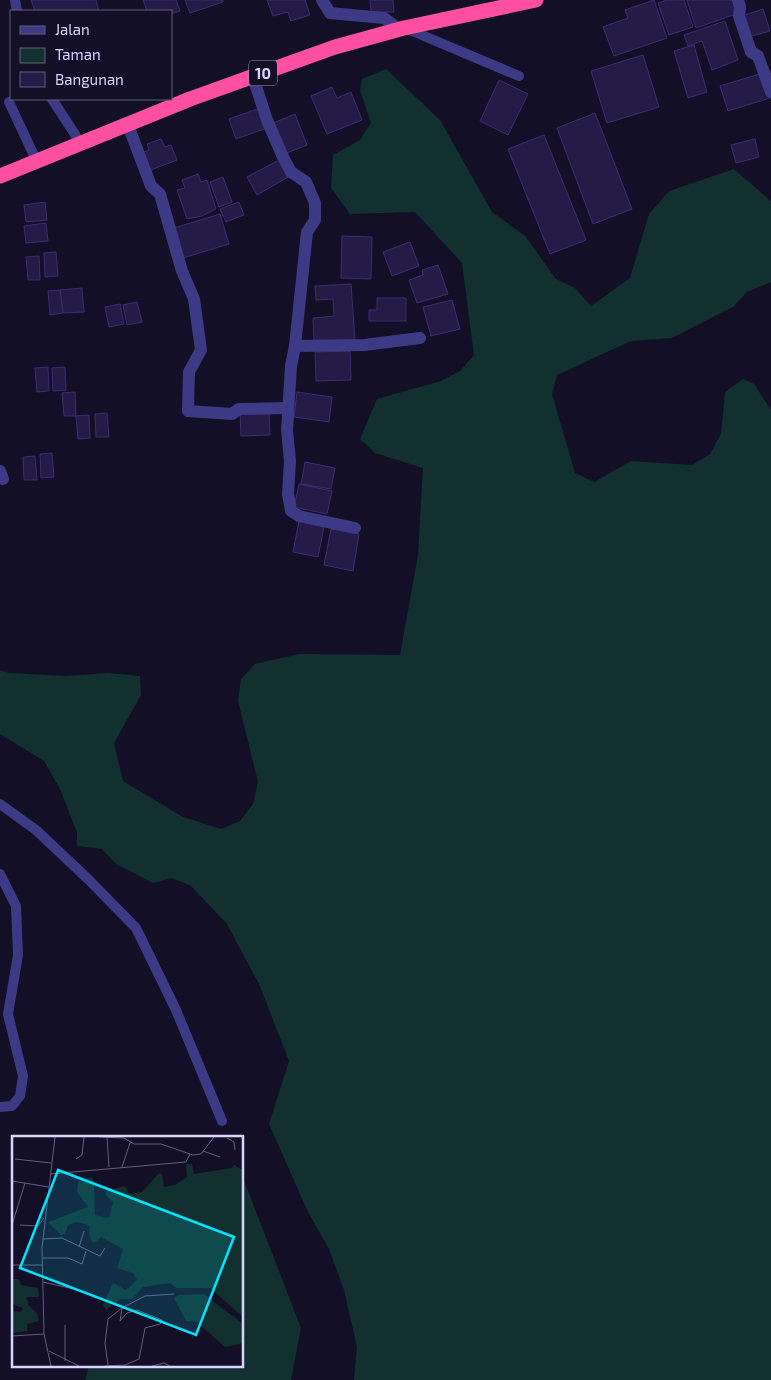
<svg xmlns="http://www.w3.org/2000/svg" width="771" height="1380" viewBox="0 0 771 1380" font-family="'Exo 2',sans-serif">
  <style>
    .green { fill: #12302f }
    .building { fill: #241b47; stroke: #3b2d73 }
    .lines { fill: none; stroke-linecap: round; stroke-linejoin: round }
    .lane { stroke: #3d3a85; stroke-width: 10 }
    .street { stroke: #3d3a85; stroke-width: 12 }
    .highway { stroke: #ff4fa3; stroke-width: 15 }
    .labels { text-anchor: middle; dominant-baseline: central; stroke-width: 4; stroke-linejoin: round; paint-order: stroke }
    .shield { fill: #130f26; stroke: #9e99be; stroke-width: 1 }
    .shield-label { font-size: 15px; font-weight: bold; fill: #d9d4ff }
    .inset-road { fill: none; stroke: #625e7d; stroke-width: 1 }
    .view { fill: #00e5ff; fill-opacity: 0.15; stroke: #00e5ff; stroke-width: 2.5 }
    .inset-edge { fill: none; stroke: #d9d4ff; stroke-width: 2.5 }
  </style>
  <rect width="100%" height="100%" fill="#130f26"/>
  <!-- green -->
  <g class="green">
    <path d="M386,69l54,51 52,92 33,24 31,43 19,9 16,18 39,-28 19,-64 20,-23 65,-22 37,32v81l-24,10 -14,15 -61,31 -41,3 -74,34 -5,19 23,79 19,9 37,-21 61,4 18,-11 11,-20 4,-42 18,-13 11,5 17,26v970h-417l3,-33 -13,-57 -15,-41 -21,-37 -39,-88 20,-63 -30,-77 -32,-60 -36,-38 -19,-8 -19,5 -37,-19 -14,-15 -25,-3v-14l-17,-43 -16,-28 -44,-27v-64l9,3 57,3 43,-3 31,3 1,19 -27,48 9,38 60,36 38,12 19,-8 13,-17 5,-22 -20,-81 3,-22 14,-15 44,-10 101,1 18,-100 5,-87 -48,-15 -15,-14 17,-40 64,-18 19,-10 14,-16 -12,-92 -47,-51 -65,2 -19,-26 2,-33 27,-15 11,-17 -11,-33 2,-11z"/>
    <path d="M243,1178l58,150 -10,52h-206l4,-14h153z"/>
  </g>
  <!-- building -->
  <g class="building">
    <path d="M31,0h65l3,11h-64z"/>
    <path d="M143,0h33l4,11 -9,3v-3h-24z"/>
    <path d="M185,0h38v2l-33,11z"/>
    <path d="M267,0h38l5,15 -19,6 -3,-9 -15,4z"/>
    <path d="M370,0h23l1,12h-23z"/>
    <path d="M654,0l13,38 -53,18 -11,-29 25,-9 -3,-8z"/>
    <path d="M667,0h17l9,27 -24,8 -11,-32z"/>
    <path d="M687,0h47l5,13 -43,15z"/>
    <path d="M763,9l7,22 -22,6 -7,-21z"/>
    <path d="M725,21l13,39 -26,10 -10,-29 -14,5 -4,-11z"/>
    <path d="M694,45l13,47 -19,6 -14,-47z"/>
    <path d="M643,55l16,52 -52,16 -16,-52z"/>
    <path d="M763,73l7,25 -42,13 -8,-25z"/>
    <path d="M499,80l29,14 -20,41 -28,-14z"/>
    <path d="M332,87l5,11 14,-6 11,28 -35,14 -16,-38z"/>
    <path d="M260,108l7,20 -31,11 -7,-20z"/>
    <path d="M595,113l37,96 -39,15 -36,-96z"/>
    <path d="M295,114l12,31 -23,9 -13,-30z"/>
    <path d="M544,135l42,105 -36,14 -42,-105z"/>
    <path d="M161,139l4,8 6,-2 6,15 -29,11 -6,-18 7,-3 -2,-6z"/>
    <path d="M755,139l4,18 -23,6 -5,-18z"/>
    <path d="M279,160l9,17 -31,18 -10,-18z"/>
    <path d="M198,174l3,8 6,-2 9,29 -14,7 -15,3 -10,-29 8,-2 -3,-8z"/>
    <path d="M223,177l9,25 -13,5 -9,-25z"/>
    <path d="M45,202l2,18 -21,2 -2,-17z"/>
    <path d="M239,202l5,13 -18,7 -6,-13z"/>
    <path d="M220,214l9,30 -46,14 -9,-30z"/>
    <path d="M46,223l2,18 -22,2 -2,-17z"/>
    <path d="M342,236l30,1 -1,42 -30,-1z"/>
    <path d="M410,242l9,24 -27,10 -9,-24z"/>
    <path d="M56,252l2,24 -13,1 -1,-24z"/>
    <path d="M39,256l1,24h-12l-2,-23z"/>
    <path d="M438,265l10,29 -31,9 -8,-23 14,-5 -1,-5z"/>
    <path d="M351,284l4,56 -41,2 -1,-24 21,-2 -1,-17 -17,1 -1,-14z"/>
    <path d="M82,288l2,24 -21,1 -3,-23z"/>
    <path d="M60,290l3,23 -13,2 -2,-24z"/>
    <path d="M377,298h29v23h-37v-11h8z"/>
    <path d="M452,300l8,29 -29,7 -8,-29z"/>
    <path d="M137,302l5,20 -15,3 -4,-20z"/>
    <path d="M120,304l4,20 -15,3 -4,-20z"/>
    <path d="M350,351l1,29 -35,1 -1,-29z"/>
    <path d="M48,367l1,24 -12,1 -2,-24z"/>
    <path d="M65,367l1,23 -13,1 -1,-23z"/>
    <path d="M75,392l1,24h-12l-2,-23z"/>
    <path d="M297,392l35,5 -3,25 -35,-5z"/>
    <path d="M269,411l1,24 -29,1 -1,-24z"/>
    <path d="M107,413l2,24h-13l-1,-23z"/>
    <path d="M89,415l1,23 -12,1 -2,-23z"/>
    <path d="M52,453l2,24 -13,1 -1,-24z"/>
    <path d="M35,456l2,24h-13l-1,-23z"/>
    <path d="M305,462l30,6 -4,21 -30,-5z"/>
    <path d="M299,484l33,7 -5,23 -33,-7z"/>
    <path d="M299,521l25,6 -6,30 -25,-5z"/>
    <path d="M331,529l28,5 -6,37 -29,-6z"/>
  </g>
  <g class="lines">
    <!-- lane -->
    <g class="lane">
      <path d="M15,0l2,11"/>
      <path d="M405,28l114,48"/>
      <path d="M52,99l24,37 3,8"/>
      <path d="M9,102l28,60"/>
      <path d="M0,804l36,26 52,49 48,49 40,82 46,111"/>
      <path d="M0,874l16,32 2,49 -10,59 15,62 -3,20 -8,10 -12,1"/>
    </g>
    <!-- street -->
    <g class="street">
      <path d="M322,0l8,13 54,5 15,11"/>
      <path d="M738,0l2,7 -1,9 12,36 7,4 13,36"/>
      <path d="M253,77l14,43 16,37 8,15 15,10 9,21v17l-8,12 -12,114 -4,20 -4,64 3,31 -2,33 3,17 8,5 56,12"/>
      <path d="M128,125l23,61 9,8 22,77 12,28 7,51 -12,22 -1,39 44,3 7,-5 49,-1"/>
      <path d="M295,346l69,-1 56,-7"/>
      <path d="M0,471l3,8"/>
    </g>
    <!-- highway -->
    <path class="highway" d="M0,176l190,-77 145,-52 69,-19 132,-28"/>
  </g>
  <g class="labels">
    <!-- shield labels -->
    <rect class="shield" x="249" y="60.5" width="28" height="25" rx="4"/>
    <g class="shield-label">
      <text x="263" y="73">10</text>
    </g>
  </g>
  <!-- overview -->
  <g transform="translate(12 1136)">
    <rect width="231" height="231" fill="#130f26"/>
    <path d="M174,28h6l2,10 37,-6 3,-3 9,5v147l-33,-29h-33l-7,-5 -27,4 -11,12h-12l-14,11 -3,-5 10,-22 13,7 11,-10 -4,-7 -16,-5 6,-19 -22,-12 -7,6 -4,-4 -1,-14 -13,-3 -8,3 -3,9 -4,1 -13,-13 40,-15 -11,-15 1,-10 6,-3 8,-2 2,4 1,34 14,3 4,-16 -7,-7v-4l19,-5 4,8 13,-2 17,-19 3,1 2,13 11,-2 12,-8zM0,143h7l2,6 17,3 1,9h-12l1,8 9,8 2,8 -12,3v7l-15,2v-22l9,1 2,-4 -11,-4zM192,158l39,30v19l-18,4 -28,-25 -11,-1 -12,-23 5,-3z" fill="#12302f"/>
    <path class="inset-road" d="M87,1l25,1 10,6h27l32,11 8,-1 13,-17M95,1l2,30M215,2l7,4 1,8M191,15l17,6M3,23l36,4M64,23l6,-4 2,-18M110,31l8,-24M38,38l136,-12 4,-8M0,45l37,6M0,89l13,-42M8,89l18,1 6,-8M31,103l19,-1 38,18 5,-8M67,111l5,-16M31,122h25l14,6 4,-13M0,129h31M31,146l39,9M0,200l32,-2M37,215l30,15M53,225v-36M96,229l-3,-22 3,-24 14,-11 23,-12 29,-2M39,230l-7,-32 -2,-86 13,-111M93,230l20,-1 14,-6 6,-31 15,-4 2,-4 -25,-10 -10,3 -7,8 2,-13M140,230l12,-3 6,3"/>
    <path class="view" d="M46,34l176,67 -38,98 -176,-67z"/>
    <rect width="231" height="231" class="inset-edge"/>
  </g>
  <!-- legend -->
  <rect x="10" y="10" width="162" height="90" fill="#130f26" stroke="#625e7d"/>
  <rect x="20" y="26" width="25" height="8" fill="#3d3a85" stroke="#625e7d"/>
  <text x="55" y="35" font-size="15" fill="#d9d4ff">Jalan</text>
  <rect x="20" y="48" width="25" height="15" fill="#12302f" stroke="#625e7d"/>
  <text x="55" y="60" font-size="15" fill="#d9d4ff">Taman</text>
  <rect x="20" y="72" width="25" height="15" fill="#241b47" stroke="#625e7d"/>
  <text x="55" y="85" font-size="15" fill="#d9d4ff">Bangunan</text>
</svg>
